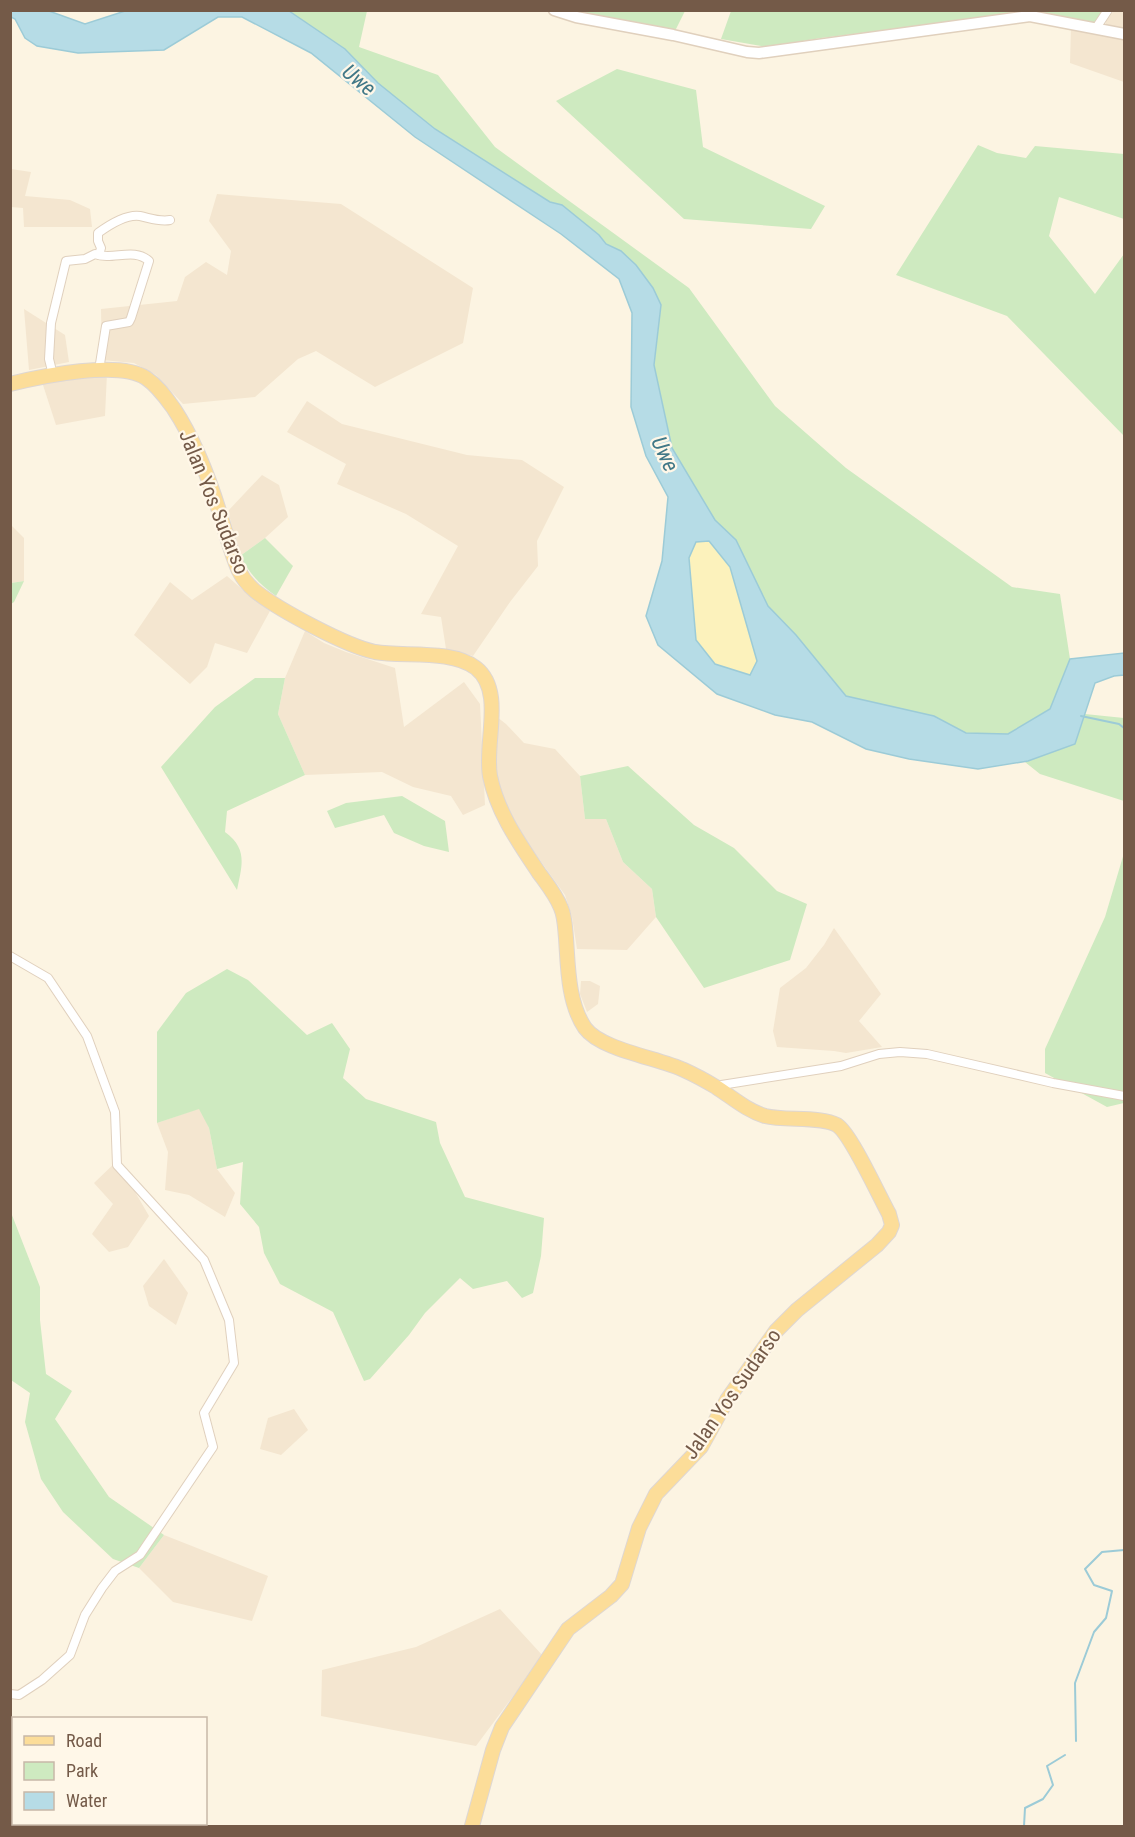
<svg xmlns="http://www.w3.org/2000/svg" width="1135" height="1837" viewBox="0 0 1135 1837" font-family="'Roboto Condensed',sans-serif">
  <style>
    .residential { fill: #f4e6d0 }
    .green { fill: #ceeac0 }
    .sand { fill: #fcf2bc }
    .water { fill: #b6dce6; stroke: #9ccbd7; stroke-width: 1.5; fill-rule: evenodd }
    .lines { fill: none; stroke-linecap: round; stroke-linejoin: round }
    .stream { stroke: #9ccbd7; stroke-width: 2 }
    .minor-casing { stroke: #e0d0bd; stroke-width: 10 }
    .tertiary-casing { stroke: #e0d0bd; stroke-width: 13 }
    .primary-casing { stroke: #ded7d3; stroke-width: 16 }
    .minor { stroke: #fff; stroke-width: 8 }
    .tertiary { stroke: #fff; stroke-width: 10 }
    .primary { stroke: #fcdd99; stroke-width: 14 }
    .labels { text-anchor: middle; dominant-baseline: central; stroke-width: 4.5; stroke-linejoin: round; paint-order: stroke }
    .street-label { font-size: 21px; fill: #745a48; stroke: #fff7e8 }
    .water-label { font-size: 22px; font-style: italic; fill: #417887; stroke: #fff7e8 }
  </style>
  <rect width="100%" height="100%" fill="#fcf4e2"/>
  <!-- residential -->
  <g class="residential">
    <path d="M1114,11h10v71l-54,-19 1,-35 35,6v-13z"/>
    <path d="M11,169l20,3 -6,24 45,4 20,9 2,18h-68l-1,-19 -12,-1z"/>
    <path d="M217,194l124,10 132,84 -10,55 -88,44 -59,-36 -18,8 -43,38 -72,7 -27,-29 -22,-12 -32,-3 -1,-51 76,-8 8,-24 21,-15 21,13 4,-24 -22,-30z"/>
    <path d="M24,309l41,26 4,27 -40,8z"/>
    <path d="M107,373l-2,43 -49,9 -14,-43z"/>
    <path d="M307,401l35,23 125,31 55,5 42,27 -27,54 1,25 -28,36 -37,54 -27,-7 -5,-32 -20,-3 37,-68 -52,-32 -69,-30 9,-20 -59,-32z"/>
    <path d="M262,475l17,10 9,32 -23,21 -25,18 -12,-45z"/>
    <path d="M11,525l13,13v43l-13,2z"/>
    <path d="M227,576l24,21 19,14 -23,42 -32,-10 -8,24 -17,17 -56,-49 36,-53 22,18z"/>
    <path d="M305,631l19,12 22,9 49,16 9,59 60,-45 16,22 5,101 -22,10 -12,-19 -38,-9 -31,-15 -77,3 -27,-61 7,-36z"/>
    <path d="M497,717l9,7 18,19 31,6 25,27 5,43h21l17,43 29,27 4,28 -29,33 -50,-1 -5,-32 -7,-22 -36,-50 -26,-45 -10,-42z"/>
    <path d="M834,928l47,66 -22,27 23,26 -36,6 -12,-2 -57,-4 -4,-16 7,-43 26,-20 18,-23z"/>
    <path d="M581,981h9l10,5 -2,18 -11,8 -7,-18z"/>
    <path d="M200,1108l9,20 8,41 18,24 -10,24 -36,-22 -24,-5 3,-38 -11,-29z"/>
    <path d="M117,1161l32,55 -21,31 -19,5 -17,-18 21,-30 -19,-21z"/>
    <path d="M164,1259l24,34 -12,32 -27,-19 -6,-20z"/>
    <path d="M294,1409l14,21 -27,25 -21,-6 8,-31z"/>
    <path d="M164,1535l104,41 -16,45 -79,-19 -34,-34z"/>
    <path d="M500,1609l43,47 -67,90 -155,-30 1,-46 94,-23z"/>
  </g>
  <!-- green -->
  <g class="green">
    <path d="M289,11h78l-8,36 79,28 57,72 194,141 86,118 71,62 166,119 48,7 10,65 -20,50 -42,25 -42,-1 -32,-17 -88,-20 -50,-61 -28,-29 -32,-66 -21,-19 -43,-73 -18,-83 7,-60 -40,-54 -15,-7 -7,-9 -37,-30 -12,-3 -115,-73 -57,-46 -33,-34z"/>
    <path d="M574,11h111l-10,20z"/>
    <path d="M731,11h373l-7,15 -90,-11 -186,23 -54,9 -46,-8z"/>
    <path d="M617,69l79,21 7,57 122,59 -14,23 -127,-10 -128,-118z"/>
    <path d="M978,145l19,8 29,5 9,-12 89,8v65l-65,-22 -10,39 46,58 29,-40v182l-117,-120 -111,-41z"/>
    <path d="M265,538l28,28 -17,30c-16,-11 -27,-23 -36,-40z"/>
    <path d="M24,581l-10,21 -3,2v-21z"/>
    <path d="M255,678h30l-7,36 27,61 -78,36 -2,21c23,17 17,33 12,58l-76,-123 54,-60z"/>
    <path d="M1085,714l39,4v83l-84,-27 -15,-12 50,-18z"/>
    <path d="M628,766l66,59 40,23 43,43 30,13 -17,56 -86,28 -48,-71 -4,-28 -29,-27 -17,-43h-21l-5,-43z"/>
    <path d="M402,796l43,25 4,31 -25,-6 -30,-13 -10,-18 -49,13 -8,-17 19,-8z"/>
    <path d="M1124,853v250l-17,4 -62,-34v-24l60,-132z"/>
    <path d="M227,969l21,11 59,55 25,-12 18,26 -7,29 23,21 70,23 4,21 25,54 79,21 -3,38 -8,37 -11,5 -15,-17 -34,8 -13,-11 -35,35 -16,22 -39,44 -6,2 -31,-69 -53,-28 -16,-31 -5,-26 -19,-23 3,-42 -26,7 -8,-41 -10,-19 -42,14v-91l29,-39z"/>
    <path d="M10,1210l30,77v33l6,54 26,17 -17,28 54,78 55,38 -25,33 -26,-9 -50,-47 -22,-33 -16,-57 5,-29 -19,-13z"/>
  </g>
  <!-- sand -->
  <path class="sand" d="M709,541l21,26 27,94 -7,14 -35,-11 -19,-24 -7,-82 7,-16z"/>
  <!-- water -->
  <path class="water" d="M10,11h39l36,13 40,-13h164l56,38 33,34 57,46 115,73 12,3 37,30 7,9 15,7 15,14 17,23 8,17 -7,60 18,83 43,72 21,20 32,66 28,29 50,61 88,20 32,17 42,1 42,-25 20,-50 54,-6v22l-10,1 -19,7 -20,61 -47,17 -50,8 -69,-10 -43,-10 -54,-27 -37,-7 -58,-21 -59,-49 -12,-29 16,-55 6,-64 -22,-41 -15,-49 1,-94 -13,-34 -58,-45 -146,-97 -104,-84 -69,-36h-24l-54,33 -86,3 -41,-7 -12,-8 -10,-19 -4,-2zM709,541l21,26 27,94 -7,14 -35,-11 -19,-24 -7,-82 7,-16z"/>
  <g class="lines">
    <!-- stream -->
    <g class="stream">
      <path d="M1081,716l38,8 5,4"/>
      <path d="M1076,1741l-1,-58 19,-51 12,-14 6,-27 -18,-6 -9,-16 17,-17 22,-2"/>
      <path d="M1024,1826l1,-18 18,-9 10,-14 -6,-19 18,-11"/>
    </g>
    <defs>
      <g id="minor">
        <path d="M1096,28l12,-18"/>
        <path d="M99,255l2,-7 -3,-7v-8c11,-8 29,-19 42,-17 10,2 19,6 30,4"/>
        <path d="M53,375l-4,-16 2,-36 15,-62 19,-2 10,-5c17,7 39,-7 54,7l-18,57 -2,4 -23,4 -7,44"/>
        <path d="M10,956l38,22 39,58 28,76 2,53 87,95 25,60 5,43 -30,50 9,34 -73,108 -25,16 -13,17 -17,27 -15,40 -28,25 -23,15 -9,-1"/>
        <path d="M715,1086l126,-20 38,-12 21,-2 27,2 126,29 71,13"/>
      </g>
      <path id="tertiary" d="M554,10l22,7 97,18 74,17 12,1 271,-37 94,18"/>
      <path id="primary" d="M10,384c32,-8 109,-24 136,-6 12,8 20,20 28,31 21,32 35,69 46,105 6,19 11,39 19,57 4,8 9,14 16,20 24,19 91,55 120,61 28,5 77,-3 101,16 29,23 8,75 14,108 7,36 29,67 49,97 8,11 17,22 22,35 4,9 4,20 5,30 2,29 2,65 19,90 16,22 74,30 99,42 11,5 22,11 32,17 17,11 30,23 49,29 20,5 56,0 72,9 14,9 42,71 52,89l3,11 -3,7 -12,13 -80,65 -21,21 -49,69 -26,47 -45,47 -17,34 -17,56 -11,12 -43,33 -66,98 -9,23 -21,76"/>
    </defs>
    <!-- minor casing -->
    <use href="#minor" class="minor-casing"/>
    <!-- tertiary casing -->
    <use href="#tertiary" class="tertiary-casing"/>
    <!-- primary casing -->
    <use href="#primary" class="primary-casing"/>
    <!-- minor -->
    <use href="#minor" class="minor"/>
    <!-- tertiary -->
    <use href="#tertiary" class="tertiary"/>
    <!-- primary -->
    <use href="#primary" class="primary"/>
  </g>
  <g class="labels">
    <!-- street labels -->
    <g class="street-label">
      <text transform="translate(214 502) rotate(68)">Jalan Yos Sudarso</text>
      <text transform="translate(732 1394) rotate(-55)">Jalan Yos Sudarso</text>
    </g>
    <!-- water labels -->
    <g class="water-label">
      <text transform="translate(359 80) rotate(40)">Uwe</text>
      <text transform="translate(665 454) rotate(65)">Uwe</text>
    </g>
  </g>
  <!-- border -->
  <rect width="1135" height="1837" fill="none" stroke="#745a48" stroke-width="24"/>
  <!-- legend -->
  <rect x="12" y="1717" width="195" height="108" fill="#fff7e8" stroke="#c7b8a8" stroke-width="1.5"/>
  <rect x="24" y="1736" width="30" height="9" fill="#fcdd99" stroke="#c7b8a8" stroke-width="1.5"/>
  <text x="66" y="1747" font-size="18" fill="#745a48">Road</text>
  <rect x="24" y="1762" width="30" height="18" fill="#ceeac0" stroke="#c7b8a8" stroke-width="1.5"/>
  <text x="66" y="1777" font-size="18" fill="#745a48">Park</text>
  <rect x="24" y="1792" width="30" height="18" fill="#b6dce6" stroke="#c7b8a8" stroke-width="1.5"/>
  <text x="66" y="1807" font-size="18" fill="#745a48">Water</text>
</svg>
